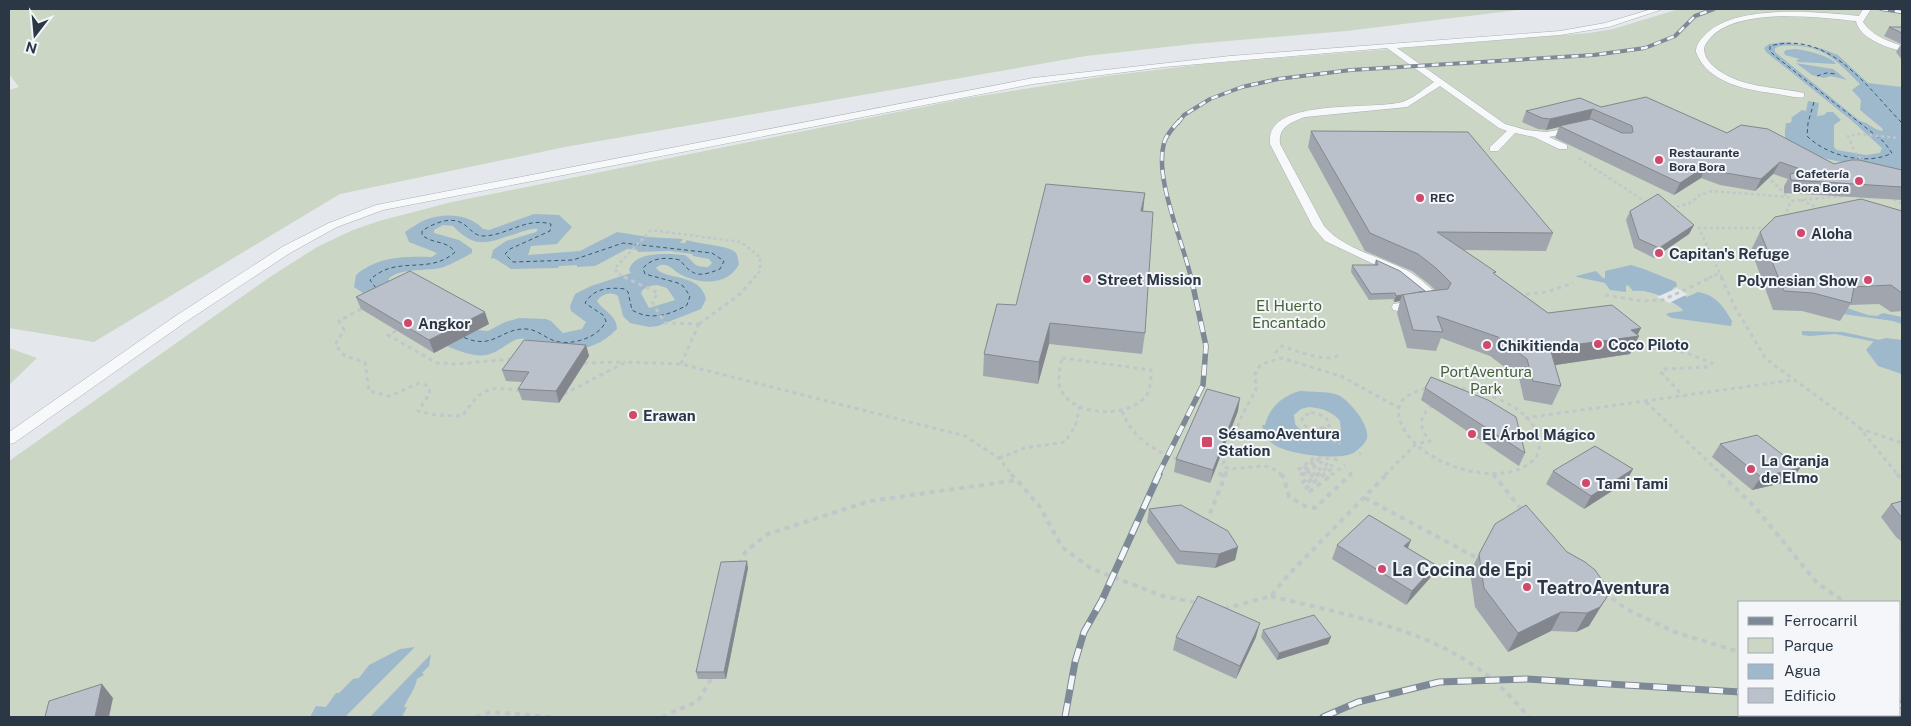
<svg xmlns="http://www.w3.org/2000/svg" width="1911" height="726" viewBox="0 0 1911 726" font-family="'Public Sans',sans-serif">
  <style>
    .green { fill: #cbd6c5; fill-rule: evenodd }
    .water { fill: #9fb9cc; fill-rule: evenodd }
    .pier { fill: #e4e8ec }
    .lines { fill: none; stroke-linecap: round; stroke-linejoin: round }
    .canal { fill: #9fb9cc; fill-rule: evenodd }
    .ferry { stroke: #345a7a; stroke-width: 1; stroke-dasharray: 4 3; stroke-linecap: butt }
    .lane-casing { stroke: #a9afb7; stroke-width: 1 }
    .path-far2 { stroke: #c2c6cb; stroke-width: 2.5; stroke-dasharray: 3 3; stroke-linecap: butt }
    .path-far1 { stroke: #c2c6cb; stroke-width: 3; stroke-dasharray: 4 4; stroke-linecap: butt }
    .path { stroke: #c2c6cb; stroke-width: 4; stroke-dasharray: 5 5; stroke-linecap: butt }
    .lane { fill: #f7f8fa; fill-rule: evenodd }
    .rail-far3-casing { stroke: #7d8996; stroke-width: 4 }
    .rail-far2-casing { stroke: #7d8996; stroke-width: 4.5 }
    .rail-far1-casing { stroke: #7d8996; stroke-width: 5.5 }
    .rail-casing { stroke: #7d8996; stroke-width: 7 }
    .rail-far3 { stroke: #f4f6f9; stroke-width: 2.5; stroke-dasharray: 7; stroke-linecap: butt }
    .rail-far2 { stroke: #f4f6f9; stroke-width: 3; stroke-dasharray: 9; stroke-linecap: butt }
    .rail-far1 { stroke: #f4f6f9; stroke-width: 4; stroke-dasharray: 11; stroke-linecap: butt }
    .rail { stroke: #f4f6f9; stroke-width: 5; stroke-dasharray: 14; stroke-linecap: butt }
    .wall { fill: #a1a6ae }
    .shaded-wall { fill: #83878d }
    .building { fill: #bbc1ca; stroke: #83878d }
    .poi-dot { fill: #d2486a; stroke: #f4f6f9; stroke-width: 2 }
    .labels { text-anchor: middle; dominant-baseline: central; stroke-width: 4; stroke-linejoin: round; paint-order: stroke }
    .far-poi-label { font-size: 12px; font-weight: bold; fill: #2b3745; stroke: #f4f6f9; text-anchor: start }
    .poi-label { font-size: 15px; font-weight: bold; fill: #2b3745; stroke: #f4f6f9; text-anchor: start }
    .park-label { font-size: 15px; fill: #446138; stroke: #f4f6f9 }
    .near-poi-label { font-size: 18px; font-weight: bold; fill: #2b3745; stroke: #f4f6f9; text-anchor: start }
  </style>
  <rect width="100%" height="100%" fill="#e4e8ec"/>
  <!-- green -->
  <g class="green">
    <path d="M9,9h1517l-180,22 -153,13 -107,12 -521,91 -225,47 -246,148 -85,-14v-238l10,-3 -10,-13z"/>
    <path d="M1679,9h223v708h-1893v-256l261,-184 47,-30 36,-17 26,-9 73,-19 515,-104 139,-22 99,-12 384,-31 24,-4zM1740,602h160v113h-160z"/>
    <path d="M9,348l28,10 -28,27z"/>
  </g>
  <!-- water -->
  <g class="water">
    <path d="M1783,42l37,6 18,7 30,28 34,4v83c-22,-3 -98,-10 -113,-25 -6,-7 -4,-14 -3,-22h4l2,-3 -1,-2 11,-8 4,1 2,-10 11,2 -2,13 7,-1 3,-3h6l8,8 -7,5v22l3,3 29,5 14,-2 2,-5 -31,-28 -85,-68 -2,-4 5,-4zM1780,46c41,-3 53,11 80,38l-8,6 9,10 -1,10 23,19 -1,2c-8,-1 -14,-9 -22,-10l-85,-69v-4z"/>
    <path d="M1795,49c10,1 37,7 41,15l-38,-2 -2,-2 4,-1 -15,-4 -1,-3 2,-2z"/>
    <path d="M1796,63l37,6 14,11 -16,-4 -7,2 -12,-3z"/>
    <path d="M534,214l25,1 13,12 -15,17 -26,2 -3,9 52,-4 37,-19 31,5 35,2 -3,4h5l2,-3c11,4 43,6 48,12 3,3 3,8 4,12 -10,21 -38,21 -57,11 -9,-4 -13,-14 -24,-9l-2,2c9,13 44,4 50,31l-5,10 -43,17 -9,1 -19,-4 -7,-7 -5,-20c-8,-5 -16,-2 -21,5 6,10 20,14 20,28 -27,27 -48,20 -83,17 -15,-20 -29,6 -48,9 -12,2 -28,-4 -39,-9l30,-16 11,1 17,-9 14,-4 27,1 5,2 12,12 19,-4 4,-7 -15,-11 -1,-5 5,-12 16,-8 40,-13 -2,-3c6,-20 40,-16 56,-15 11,8 7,12 23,12l4,-4 -3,-4 -16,-3 -1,-2 -22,-3 -33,1 1,-2 -11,-1 -32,17 -18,1v-2l-18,1 -1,2 -47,1 -17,-11 -3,1 2,-9 13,-9 30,-9 2,-3c-7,-1 -13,2 -20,4 -29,9 -41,18 -65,-7l-10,-1 -9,5v3l25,7 13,9v4c-9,5 -18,10 -28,14 -16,5 -47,0 -56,13l16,8 -28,14 -22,-15 2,-12c22,-19 48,-19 76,-18l5,-4 -28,-11 -4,-10c6,-4 13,-9 20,-12 19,-8 45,-6 58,9l6,1zM657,285l10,3 8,12 -26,8 -8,-15c3,-7 9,-7 16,-8z"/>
    <path d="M1631,265l13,4 32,13 1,4 -5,3 15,8 11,-5c18,3 26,15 34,29l-1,5 -59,-8 -6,-3 2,-2 15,-2 -2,-3c-14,-10 -31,-19 -48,-17l-5,-6 -2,1v6l-16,-2 -5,-7 -28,-6 -1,-1 20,-5 7,7h2v-7z"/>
    <path d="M1841,306l27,9 9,1 6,-3 19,4v7l-9,-3 -50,-7z"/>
    <path d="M1802,331l41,1 59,13v2l-67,-13 -25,2 -8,-1z"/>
    <path d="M1300,391c12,1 27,0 38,4 11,5 32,30 29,43 -1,5 -8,11 -12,14 -14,10 -69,2 -82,-8 -7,-5 -9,-11 -11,-19h3c4,-18 19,-30 35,-34zM1309,407c12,1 23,4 31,14l1,9c-12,14 -36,7 -46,-6l-1,-9 7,-6z"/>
    <path d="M415,647l-70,70h-35l6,-11 10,1 10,-14h3l14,-14 6,-1 10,-13 31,-16z"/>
    <path d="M431,654l-2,12 -7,7 2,2 -7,4c-2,11 -9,18 -13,28h3l-5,10h-32z"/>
  </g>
  <!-- pier -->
  <path class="pier" d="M1679,287l-2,1 10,6 3,-1 -21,10 -12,-6z"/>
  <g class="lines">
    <!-- canal -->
    <path class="canal" d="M1886,338l16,2v34l-24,-8 -12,-16 8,-9z"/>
    <!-- ferry -->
    <g class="ferry">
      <path d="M1817,76l9,-3 11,1"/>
      <path d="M1814,102l-6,21 -1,13c20,20 60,30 85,17l-8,-11 -109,-86 -5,-5v-5c59,-16 96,40 132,77"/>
      <path d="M376,288l-6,-8c26,-26 59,-4 85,-28 -10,-13 -21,-7 -33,-17v-4c12,-8 30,-16 43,-6 6,5 10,11 19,11 24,-1 42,-19 67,-12l-1,7 -40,18 -5,5 8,8 60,-2 50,-17 89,10 12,8 -4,8c-20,8 -27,8 -40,-9 -14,-3 -27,-3 -37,8l2,6 33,9 5,3 7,10 -3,9c-17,10 -37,16 -55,5l-4,-18 -3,-3c-16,-2 -31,-1 -40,14l18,12 3,6c-7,17 -35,25 -51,20 -10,-3 -18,-12 -29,-12 -26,-1 -32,22 -63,8"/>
    </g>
    <defs>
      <g id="lane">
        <path d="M1652,9h11l-54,18 -49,8 -163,13 108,76 21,6 20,2 31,-5v4l-28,6 18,8v4h-8l-25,-12 -19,-4 -17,18h-8v-4l17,-16 -8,-3 -59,-42 -33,21 -102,10c-14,5 -27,10 -25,27l44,82c19,23 55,30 82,44 13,7 25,18 35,29l2,3 -2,3 -43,6 -5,-1 -1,-3 1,-3 34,-5 -28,-23 -74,-35 -12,-14 -43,-83c-6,-49 107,-32 135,-43 10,-4 20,-13 29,-19l-47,-34 -223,19 -131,17 -650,126 -46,17 -47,26 -106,70 -170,120 -5,1v-12l165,-115 108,-70 47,-24 47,-18 657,-127 197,-22 330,-25 45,-8z"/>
        <path d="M1863,9h8l-8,13c8,13 25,19 39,24v5c-15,-3 -43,-13 -46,-30 -38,-4 -116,-14 -145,16 -4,5 -9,10 -6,17 4,13 20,21 32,26 22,8 45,8 67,13v4c-8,2 -18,-2 -26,-3 -30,-4 -70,-10 -82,-42 0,-7 3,-11 8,-16 29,-33 115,-24 155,-20z"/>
      </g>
    </defs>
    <!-- lane casing -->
    <use href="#lane" class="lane-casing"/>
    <!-- path-far2 -->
    <g class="path-far2">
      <path d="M1579,158l68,45"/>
      <path d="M1864,164l-10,-14 -6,-14 10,-2 41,4"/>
      <path d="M1767,176l22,22"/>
      <path d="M1888,197l14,7"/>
      <path d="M1801,200l19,9"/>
      <path d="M1671,208l19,-5 10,-8 12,-4 76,6"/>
      <path d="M1784,217l7,-16 53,-5"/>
      <path d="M627,278l-10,-5 -2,-5 36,-38 90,12 19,15v14l-6,7"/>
      <path d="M1709,278l10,-5"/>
      <path d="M1722,278l-23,-50h64l4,-2"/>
    </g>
    <!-- path-far1 -->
    <g class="path-far1">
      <path d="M624,277l34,16 -6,9 13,21 34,1"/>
      <path d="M1721,277l15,32 30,50 93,68 39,48"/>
      <path d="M1518,295l29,-3 26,-9"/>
      <path d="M1605,295l37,6 21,-1 49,-23"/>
      <path d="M361,309l-22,12 5,9 -9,15 10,11 20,6 4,29 21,5 29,-13 9,3 2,7 -12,18 17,4 27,1c21,-28 24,-31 59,-25"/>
      <path d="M699,324l40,-29 16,-18"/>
      <path d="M396,331l-8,4 49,28 20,1 55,-5"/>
      <path d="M1633,343l54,10 25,10 -3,4 -45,2 -3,3 22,24"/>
      <path d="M1275,353l7,-7c12,4 47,18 56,9"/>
      <path d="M1062,358l89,12c0,8 0,19 -5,26 -18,22 -69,21 -84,-4 -6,-10 -2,-24 0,-34z"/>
      <path d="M584,363l41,-1"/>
      <path d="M681,364l18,-40"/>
      <path d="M1446,386c31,4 86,17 93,54 2,9 -1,17 -9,23 -35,27 -120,-1 -131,-46 -5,-26 29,-29 47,-31z"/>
      <path d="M564,394l62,-32 55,2 284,72 34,22 13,17"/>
      <path d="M1646,402l76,73"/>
      <path d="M1122,411c10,27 31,39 57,49"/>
      <path d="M1311,412l13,4 6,7 -1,3c-10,2 -27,7 -27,-9z"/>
      <path d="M1525,418l268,-38"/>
      <path d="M1323,427l15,18"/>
      <path d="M1859,428l43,15"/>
      <path d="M1334,437l6,7"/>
      <path d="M1359,454l2,-1"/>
      <path d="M999,458l26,-10 40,-6 10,-15 5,-21"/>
      <path d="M1211,471l12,4"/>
      <path d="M1225,475l3,-7"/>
      <path d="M1282,475l-10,-7 -8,-2 -34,3 -6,-2 -1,-3 20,-51 13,-23 -1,-16 6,-10 21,-6 61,19 56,31"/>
      <path d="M1312,475l15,-11 -4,-3 -18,14 -4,-1 18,-13 -3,-2 -14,11 -3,-1 16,-12 25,3"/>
      <path d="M1317,475l14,-10 3,2 -11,8"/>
      <path d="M1331,475l14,-10"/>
      <path d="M1349,475l5,-4"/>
      <path d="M1385,475l31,-31 14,-3c-11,-12 -12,-25 2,-35"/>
    </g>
    <!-- path -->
    <g class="path">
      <path d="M1011,474l5,6"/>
      <path d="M1220,474l5,2"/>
      <path d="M1281,474l3,4 5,19 16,9 10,2 36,-34"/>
      <path d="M1301,474h5"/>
      <path d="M1314,474l-11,8 2,2 14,-10"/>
      <path d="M1325,474l-20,15 4,3 24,-18"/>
      <path d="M1493,474l29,36"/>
      <path d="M1721,474l33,32 63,77 28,19"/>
      <path d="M1897,474l5,6"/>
      <path d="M1365,498l114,61"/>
      <path d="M1206,523l20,-49"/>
      <path d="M739,564l7,-13 22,-17 102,-33 147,-21 23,27 22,40 30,22 71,27 35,7"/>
      <path d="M1604,592l22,17 51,24 63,19"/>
      <path d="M1271,596c66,17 145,30 202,69 22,14 39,33 56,52"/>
      <path d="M1224,609l47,-13 18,-22 98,-100"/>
      <path d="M1900,625h2"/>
      <path d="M476,717l15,-5 60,5"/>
      <path d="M662,717l36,-16 13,-22"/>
    </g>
    <!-- lane -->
    <use href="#lane" class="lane"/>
    <defs>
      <g id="rail-far3">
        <path d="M1881,9l21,3"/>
        <path d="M1178,123l6,-8 26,-16 32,-12 36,-8 73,-9 243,-15 51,-7 30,-12 20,-20 19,-7"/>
      </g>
      <path id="rail-far2" d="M1179,121c-6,7 -13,14 -15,22 -10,36 19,98 27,135"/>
      <path id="rail-far1" d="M1158,475l45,-90 3,-39 -15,-69"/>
      <g id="rail">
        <path d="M1900,704l2,1"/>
        <path d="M1065,717l10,-55 9,-30 18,-32 57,-126"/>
        <path d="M1323,717l35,-15 81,-20 88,-3 213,13"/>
      </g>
    </defs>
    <!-- rail-far3 casing -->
    <use href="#rail-far3" class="rail-far3-casing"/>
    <!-- rail-far2 casing -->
    <use href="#rail-far2" class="rail-far2-casing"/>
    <!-- rail-far1 casing -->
    <use href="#rail-far1" class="rail-far1-casing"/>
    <!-- rail casing -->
    <use href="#rail" class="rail-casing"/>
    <!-- rail-far3 -->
    <use href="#rail-far3" class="rail-far3"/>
    <!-- rail-far2 -->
    <use href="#rail-far2" class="rail-far2"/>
    <!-- rail-far1 -->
    <use href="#rail-far1" class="rail-far1"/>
    <!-- rail -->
    <use href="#rail" class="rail"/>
  </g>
  <!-- wall -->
  <g class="wall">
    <path d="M1889,27h13v33l-6,-8 5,-8 -17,-8z"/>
    <path d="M1601,107l126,26 107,31 68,6v30l-118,-7v-7l4,-7 -15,-5 -18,17 -35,-6 -19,-7 -27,17 -119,-57 4,-11 -13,3 -8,-1 -16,-7 4,-11z"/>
    <path d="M1311,131l242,102 -7,18 -83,-1 32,25 53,38 90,22 -8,19 -75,11 6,21 -9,19 -28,-5 -5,-22 -29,-22 -49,-18 -5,13 -29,-3 -10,-35 3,-12 -6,1 -1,-3 -24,1 -18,-28 1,-7h22l2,-5 49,32 10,-2 -5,-5 -18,-14 -47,-20 -57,-104z"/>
    <path d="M1143,211l2,122 -3,21 -93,-10 -11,40 -55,-8 1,-22 32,-49z"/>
    <path d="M1630,211l64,14 -5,9 -35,24 -20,-10 -8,-28z"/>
    <path d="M1902,211v100l-11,1 -12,-8 -29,1 -10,16 -38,-10 -29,-1 -22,-60 9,-18z"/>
    <path d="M356,297l133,27 -55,29 -73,-44z"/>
    <path d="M586,345l3,11 -30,47 -37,-3 -4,-11 4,-7 -16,-1 -4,-11z"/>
    <path d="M1425,388l100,65 -6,13 -98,-66z"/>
    <path d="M1238,411l-28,72 -36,-11 2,-13z"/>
    <path d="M1720,444l80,24 -9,13 -39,9 -40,-33z"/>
    <path d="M1633,469l-7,13 -42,27 -38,-25 7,-13z"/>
    <path d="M1902,501v41l-6,-5 -15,-20 10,-13z"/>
    <path d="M1149,509l89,38 -3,13 -20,8 -38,-4 -30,-42z"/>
    <path d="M1337,545l71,3 28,17 -6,13 -24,27 -74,-46z"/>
    <path d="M1567,552l18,10 4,64 -13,6 -25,-1 -43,21 -33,-45 -5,-35 9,-18z"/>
    <path d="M748,568l-22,111h-28l-2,-7z"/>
    <path d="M1263,630l68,7 -3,7 -51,16 -16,-23z"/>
    <path d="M1176,637h80l-20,42 -63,-29z"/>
  </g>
  <!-- shaded-wall -->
  <g class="shaded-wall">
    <path d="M1593,109l-4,11 -30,6v1l-13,3 4,-11z"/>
    <path d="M1780,162l-7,12 -18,17 6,-12z"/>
    <path d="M1706,166l-5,12 -27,17 6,-12z"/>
    <path d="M1145,193l-2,19 -2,-1z"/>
    <path d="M1694,225l-5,9 -35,24 5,-10z"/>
    <path d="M1402,295l-2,6 -6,1 2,-6z"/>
    <path d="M485,312l4,12 -55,29 -5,-13z"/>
    <path d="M1050,323l-1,21 -11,40 1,-22z"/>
    <path d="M1641,328l-4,8h2l-9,18 -88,13 8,-19 81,-18z"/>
    <path d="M586,345l3,11 -30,47 -3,-12z"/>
    <path d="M1240,398l-2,13 -28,72 3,-13z"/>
    <path d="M1800,468l-9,13 -39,9 9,-13z"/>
    <path d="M1633,469l-7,13 -42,27 7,-13z"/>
    <path d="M1411,540l-5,13 -2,-7z"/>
    <path d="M1238,547l-3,13 -20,8 4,-14z"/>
    <path d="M747,561l1,7 -22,111 -2,-7z"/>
    <path d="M1436,565l-6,13 -24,27 6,-14z"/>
    <path d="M1607,597l-18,29 -13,6 11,-19z"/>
    <path d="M1561,612l-10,19 -43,21 10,-19z"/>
    <path d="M1260,623l-4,14 -20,42 4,-13z"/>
    <path d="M1331,637l-3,7 -51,16 2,-7z"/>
    <path d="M102,684l11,14 -4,19h-14z"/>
  </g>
  <!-- building -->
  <g class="building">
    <path d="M1889,27h13v6z"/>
    <path d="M1646,97l81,36 14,-8 27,4 66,35 17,-4h8l43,10v17l-111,-7 -1,-6 16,-3 -26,-9 -19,17 -35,-6 -20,-7 -26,17 -121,-57 32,-7 31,14h9l2,-1 -1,-6 -39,-17 -43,10 -8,-1 -16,-7 54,-13 21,9z"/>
    <path d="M1311,131l157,1 85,101 -116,-1 59,40 -3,1 55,40 64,-8 29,23 -10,2 8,6 -89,12 11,38 -28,-5 -6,-22 -29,-22 -61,-21 6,16 -30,-2 -10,-36 45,-5 3,-6 -15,-15 -18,-14 -48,-21z"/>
    <path d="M1046,184l99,9 -4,18 12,1 -8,121 -95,-10 -11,39 -55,-8 13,-50 19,1z"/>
    <path d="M1658,194l36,31 -35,23 -20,-9 -9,-28z"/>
    <path d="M1861,199l41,12v82l-11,-8 -37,2 -3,16 -38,-10 -29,-2 -24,-59 15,-15z"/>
    <path d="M1376,260l24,11 25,20 -29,5 -1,-3 -24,1 -19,-29h26z"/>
    <path d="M410,271l75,41 -56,28 -73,-43z"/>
    <path d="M524,340l62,5 -30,46 -38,-2 11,-17 -27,-2z"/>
    <path d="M1431,377l57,23 28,17 9,36 -100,-65z"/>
    <path d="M1207,389l33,9 -27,72 -37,-11z"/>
    <path d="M1757,435l43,33 -39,9 -41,-33z"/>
    <path d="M1595,446l38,23 -42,27 -38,-25z"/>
    <path d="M1902,501v17l-11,-14z"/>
    <path d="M1181,505l47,26 10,16 -19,7 -39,-3 -31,-42z"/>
    <path d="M1526,505l41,47 18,10 10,8 10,14 2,13 -7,10 -13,6 -26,-1 -43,21 -34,-45 -5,-34 16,-30z"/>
    <path d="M1369,515l42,25 -7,6 32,19 -24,26 -75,-46z"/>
    <path d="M747,561l-23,111h-28l25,-110z"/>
    <path d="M1198,596l62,27 -20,43 -64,-29z"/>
    <path d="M1314,615l17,22 -52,16 -16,-23z"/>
    <path d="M102,684l-7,33h-50l4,-16z"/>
  </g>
  <!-- markers -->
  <g class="poi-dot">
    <circle cx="1659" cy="160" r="5"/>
    <circle cx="1859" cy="181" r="5"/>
    <circle cx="1420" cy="198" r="5"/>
    <circle cx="1801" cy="233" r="5"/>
    <circle cx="1659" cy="253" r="5"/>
    <circle cx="1087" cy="279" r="5"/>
    <circle cx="1868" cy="280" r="5"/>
    <circle cx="408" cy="323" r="5"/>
    <circle cx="1598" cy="344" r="5"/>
    <circle cx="1487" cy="345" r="5"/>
    <circle cx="633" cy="415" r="5"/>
    <circle cx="1472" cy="434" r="5"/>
    <rect x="1201" y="436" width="12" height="12" rx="2.5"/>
    <circle cx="1751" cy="469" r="5"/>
    <circle cx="1586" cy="483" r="5"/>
    <circle cx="1382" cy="569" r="5"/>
    <circle cx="1527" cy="587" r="5"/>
  </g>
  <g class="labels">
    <!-- far-poi labels -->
    <g class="far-poi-label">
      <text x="1669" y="153">Restaurante<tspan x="1669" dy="14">Bora Bora</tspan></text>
      <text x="1849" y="174" text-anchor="end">Cafetería<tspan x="1849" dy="14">Bora Bora</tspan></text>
      <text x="1430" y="198">REC</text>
    </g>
    <!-- poi labels -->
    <g class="poi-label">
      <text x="1811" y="233">Aloha</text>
      <text x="1669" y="253">Capitan's Refuge</text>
      <text x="1097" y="279">Street Mission</text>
      <text x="1858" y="280" text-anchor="end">Polynesian Show</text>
      <text x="418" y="323">Angkor</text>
      <text x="1608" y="344">Coco Piloto</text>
      <text x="1497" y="345">Chikitienda</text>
      <text x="643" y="415">Erawan</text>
      <text x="1218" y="433">SésamoAventura<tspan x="1218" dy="17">Station</tspan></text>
      <text x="1482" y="434">El Árbol Mágico</text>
      <text x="1761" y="460">La Granja<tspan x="1761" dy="17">de Elmo</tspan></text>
      <text x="1596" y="483">Tami Tami</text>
    </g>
    <!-- park labels -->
    <g class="park-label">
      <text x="1289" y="305">El Huerto<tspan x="1289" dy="17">Encantado</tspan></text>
      <text x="1486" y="371">PortAventura<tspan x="1486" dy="17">Park</tspan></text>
    </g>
    <!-- near-poi labels -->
    <g class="near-poi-label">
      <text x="1392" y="569">La Cocina de Epi</text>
      <text x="1537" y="587">TeatroAventura</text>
    </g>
  </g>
  <!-- border -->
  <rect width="1911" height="726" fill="none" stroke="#2b3745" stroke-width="20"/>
  <!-- legend -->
  <rect x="1738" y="601" width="162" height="115" fill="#f4f6f9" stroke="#a4aab1"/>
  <rect x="1748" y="617" width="25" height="8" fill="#7d8996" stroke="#a4aab1"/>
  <text x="1784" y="626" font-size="15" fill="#2b3745">Ferrocarril</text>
  <rect x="1748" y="638" width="25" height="15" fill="#cbd6c5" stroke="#a4aab1"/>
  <text x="1784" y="651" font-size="15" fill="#2b3745">Parque</text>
  <rect x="1748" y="664" width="25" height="15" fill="#9fb9cc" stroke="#a4aab1"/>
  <text x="1784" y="676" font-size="15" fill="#2b3745">Agua</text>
  <rect x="1748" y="688" width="25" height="15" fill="#bbc1ca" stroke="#a4aab1"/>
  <text x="1784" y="701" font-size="15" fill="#2b3745">Edificio</text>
  <!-- north arrow -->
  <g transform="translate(35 35) rotate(196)" stroke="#f4f6f9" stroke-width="4" paint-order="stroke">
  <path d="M0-4L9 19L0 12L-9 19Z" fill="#2b3745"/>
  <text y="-8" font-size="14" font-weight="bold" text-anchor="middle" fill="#2b3745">N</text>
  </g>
</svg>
